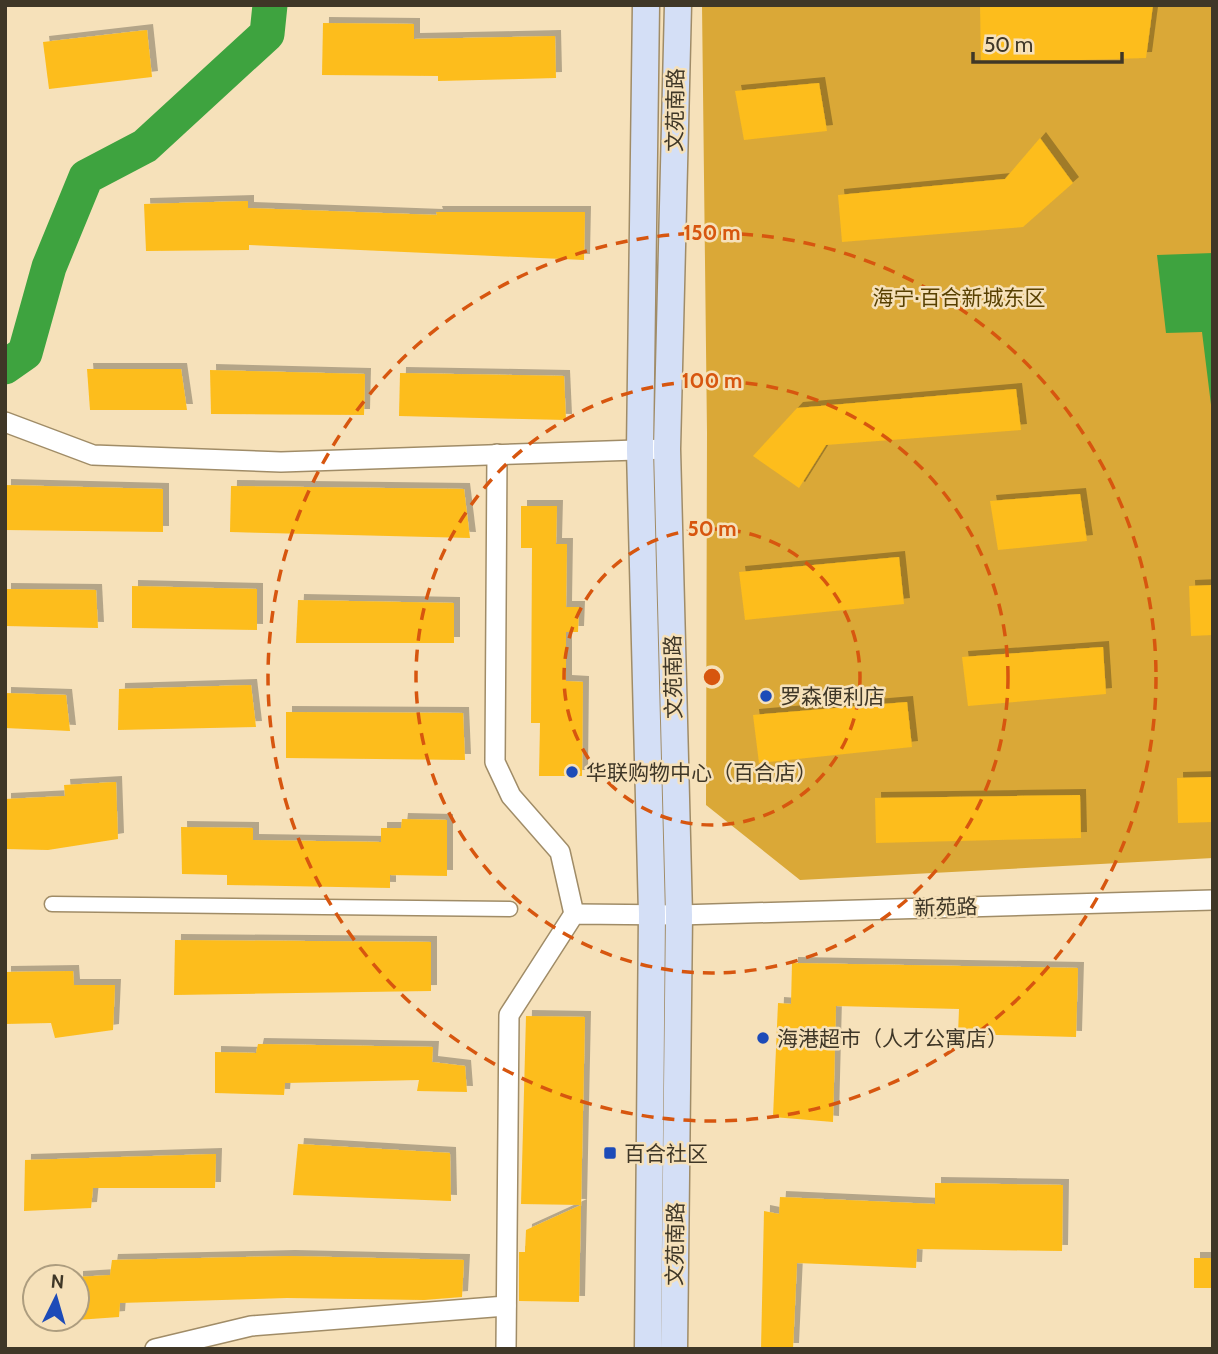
<svg xmlns="http://www.w3.org/2000/svg" width="1218" height="1354" viewBox="0 0 1218 1354" font-family="Cabin,'Noto Sans SC',sans-serif">
  <style>
    .green { fill: #daa837 }
    .water { fill: #3ea33f }
    .lines { fill: none; stroke-linecap: round; stroke-linejoin: round }
    .river { stroke: #3ea33f; stroke-width: 35 }
    .building { fill: #fdbd1c; filter: url(#shadow) }
    .pedestrian-casing { stroke: #a08c67; stroke-width: 17 }
    .minor-casing { stroke: #a08c67; stroke-width: 22 }
    .secondary-casing { stroke: #a08c67; stroke-width: 29 }
    .pedestrian { stroke: #fff; stroke-width: 14 }
    .minor { stroke: #fff; stroke-width: 19 }
    .secondary { stroke: #d4dff6; stroke-width: 26 }
    .ring { fill: none; stroke: #d7560f; stroke-width: 3.5; stroke-dasharray: 12 9 }
    .poi-dot { fill: #1d4bb8; stroke: #f6e1ba; stroke-width: 2.5 }
    .labels { text-anchor: middle; dominant-baseline: central; stroke-width: 5; stroke-linejoin: round; paint-order: stroke }
    .street-label { font-size: 21px; fill: #3f3727; stroke: #f6e1ba }
    .park-label { font-size: 21px; fill: #584001; stroke: #f6e1ba }
    .poi-label { font-size: 21px; fill: #3f3727; stroke: #f6e1ba; text-anchor: start }
    .centre { fill: #d7560f; stroke: #f6e1ba; stroke-width: 3.5 }
    .ring-label { font-size: 21px; text-anchor: middle; font-weight: bold; fill: #d7560f; stroke: #f6e1ba; stroke-width: 5; stroke-linejoin: round; paint-order: stroke }
  </style>
  <defs>
    <filter id="shadow"><feDropShadow dx="6" dy="-6" stdDeviation="0" flood-color="#0004"/></filter>
  </defs>
  <rect width="100%" height="100%" fill="#f6e1ba"/>
  <!-- green -->
  <path class="green" d="M702,5h511v853l-413,22 -94,-75 1,-372z"/>
  <!-- water -->
  <path class="water" d="M1213,253v168l-11,-89 -36,1 -9,-78z"/>
  <g class="lines">
    <!-- river -->
    <path class="river" d="M5,367l20,-14 24,-86 37,-90 59,-31 122,-112 3,-29"/>
  </g>
  <!-- building -->
  <g class="building">
    <path d="M980,5h173l-7,53 -165,5z"/>
    <path d="M323,23l91,1v15l141,-3 1,42 -118,3v-5l-116,-1z"/>
    <path d="M147,30l5,47 -103,12 -6,-47z"/>
    <path d="M819,83l8,48 -83,9 -9,-49z"/>
    <path d="M1040,138l33,45 -50,44 -181,15 -4,-47 167,-16z"/>
    <path d="M248,201v7l189,7 -1,-3h149l-1,48 -335,-15v5l-103,1 -2,-47z"/>
    <path d="M87,369h94l6,41h-97z"/>
    <path d="M210,370l155,4 -1,41 -153,-1z"/>
    <path d="M400,373l164,3 2,44 -167,-4z"/>
    <path d="M1016,389l5,41 -195,15 -27,43 -46,-32 44,-48z"/>
    <path d="M5,485l158,4v43l-158,-2z"/>
    <path d="M231,486l233,3 6,49 -240,-6z"/>
    <path d="M1080,494l7,47 -89,9 -8,-49z"/>
    <path d="M521,506h36l-1,38h11l-1,63h13l-1,25h-12v49l17,1 -1,94h-43l1,-53h-9l1,-175h-11z"/>
    <path d="M899,557l5,47 -159,16 -6,-48z"/>
    <path d="M1213,585v50l-22,1 -2,-50z"/>
    <path d="M132,586l125,3v41l-125,-2z"/>
    <path d="M5,589l91,1 2,38 -93,-2z"/>
    <path d="M298,600l156,3v40h-158z"/>
    <path d="M1103,647l3,47 -138,12 -6,-49z"/>
    <path d="M251,685l5,42 -138,3 1,-41z"/>
    <path d="M5,693l61,2 4,36 -65,-3z"/>
    <path d="M907,702l5,45 -153,16 -6,-48z"/>
    <path d="M286,712l177,1 2,47 -179,-2z"/>
    <path d="M1213,777v45l-35,1 -1,-45z"/>
    <path d="M116,782l2,57 -70,11 -43,-1v-50l60,-3 -1,-11z"/>
    <path d="M1080,795l1,43 -205,5 -1,-45z"/>
    <path d="M402,819l45,1v56l-57,-1v13l-163,-3v-10l-45,-1 -1,-47 72,1v12l128,2v-14h20z"/>
    <path d="M175,940l256,2v49l-257,4z"/>
    <path d="M792,963l286,5 -2,69 -118,-3 1,-25 -123,-3 -3,116 -60,-5 5,-114 13,1z"/>
    <path d="M73,971l1,14h41l-2,45 -58,8 -4,-15 -46,1v-52z"/>
    <path d="M526,1016l59,1 -6,285 -60,-1v-49h6l1,-22 55,-25 -60,-1z"/>
    <path d="M258,1044l175,3 -1,15 33,4 2,26 -50,-1 2,-11 -134,3 -1,12 -69,-2v-41l41,1z"/>
    <path d="M298,1144l152,9 1,48 -158,-6z"/>
    <path d="M216,1154l-1,34h-122l-2,20 -67,3 1,-51z"/>
    <path d="M935,1183l128,2 -1,66 -145,-2 -1,19 -119,-5 -4,86h-32l3,-138 15,3 1,-17 155,7z"/>
    <path d="M289,1256l175,4 -2,37 -38,3 -137,-2 -167,5 -1,14 -42,3v-43l33,-2 2,-15z"/>
    <rect x="1194" y="1258" width="19" height="30"/>
  </g>
  <g class="lines">
    <defs>
      <path id="pedestrian" d="M52,904l458,5"/>
      <g id="minor">
        <path d="M5,422l88,33 188,7 386,-13"/>
        <path d="M497,454l-2,308 16,34 49,56 14,62"/>
        <path d="M155,1349l96,-23 255,-20"/>
        <path d="M506,1349l3,-334 65,-101 105,1 534,-15"/>
      </g>
      <g id="secondary">
        <path d="M646,5l-6,445 12,464 -4,435"/>
        <path d="M674,1349l5,-434 -12,-466 11,-444"/>
      </g>
    </defs>
    <!-- pedestrian casing -->
    <use href="#pedestrian" class="pedestrian-casing"/>
    <!-- minor casing -->
    <use href="#minor" class="minor-casing"/>
    <!-- secondary casing -->
    <use href="#secondary" class="secondary-casing"/>
    <!-- pedestrian -->
    <use href="#pedestrian" class="pedestrian"/>
    <!-- minor -->
    <use href="#minor" class="minor"/>
    <!-- secondary -->
    <use href="#secondary" class="secondary"/>
  </g>
  <!-- distance rings -->
  <g class="ring">
    <circle cx="712" cy="677" r="148"/>
    <circle cx="712" cy="677" r="296"/>
    <circle cx="712" cy="677" r="444"/>
  </g>
  <!-- markers -->
  <g class="poi-dot">
    <circle cx="766" cy="696" r="7"/>
    <circle cx="572" cy="772" r="7"/>
    <circle cx="763" cy="1038" r="7"/>
    <rect x="603" y="1146" width="14" height="14" rx="3.5"/>
  </g>
  <g class="labels">
    <!-- street labels -->
    <g class="street-label">
      <text transform="translate(675 110) rotate(-89)">文苑南路</text>
      <text transform="translate(673 677) rotate(-91)">文苑南路</text>
      <text transform="translate(946 907) rotate(-2)">新苑路</text>
      <text transform="translate(675 1244) rotate(-89)">文苑南路</text>
    </g>
    <!-- park labels -->
    <g class="park-label">
      <text x="959" y="297">海宁·百合新城东区</text>
    </g>
    <!-- poi labels -->
    <g class="poi-label">
      <text x="780" y="696">罗森便利店</text>
      <text x="586" y="772">华联购物中心（百合店）</text>
      <text x="777" y="1038">海港超市（人才公寓店）</text>
      <text x="624" y="1153">百合社区</text>
    </g>
  </g>
  <circle cx="712" cy="677" r="10" class="centre"/>
  <g class="ring-label">
    <text x="712" y="240">150 m</text>
    <text x="712" y="388">100 m</text>
    <text x="712" y="536">50 m</text>
  </g>
  <!-- border -->
  <rect width="1218" height="1354" fill="none" stroke="#3f3727" stroke-width="14"/>
  <!-- north arrow -->
  <g transform="translate(56 1298) rotate(5)"><circle r="33" fill="#f6e1ba" stroke="#ad9d7f" stroke-width="2"/>
  <path d="M0-5L12 26L0 18L-12 26Z" fill="#1d4bb8"/>
  <text y="-10" font-size="19" font-weight="bold" text-anchor="middle" fill="#3f3727">N</text>
  </g>
  <!-- scale -->
  <path d="M973 52v10h149v-10" fill="none" stroke="#3f3727" stroke-width="3.5"/>
  <text x="984" y="52" font-size="21" fill="#3f3727" stroke="#f6e1ba" stroke-width="5" paint-order="stroke">50 m</text>
</svg>
